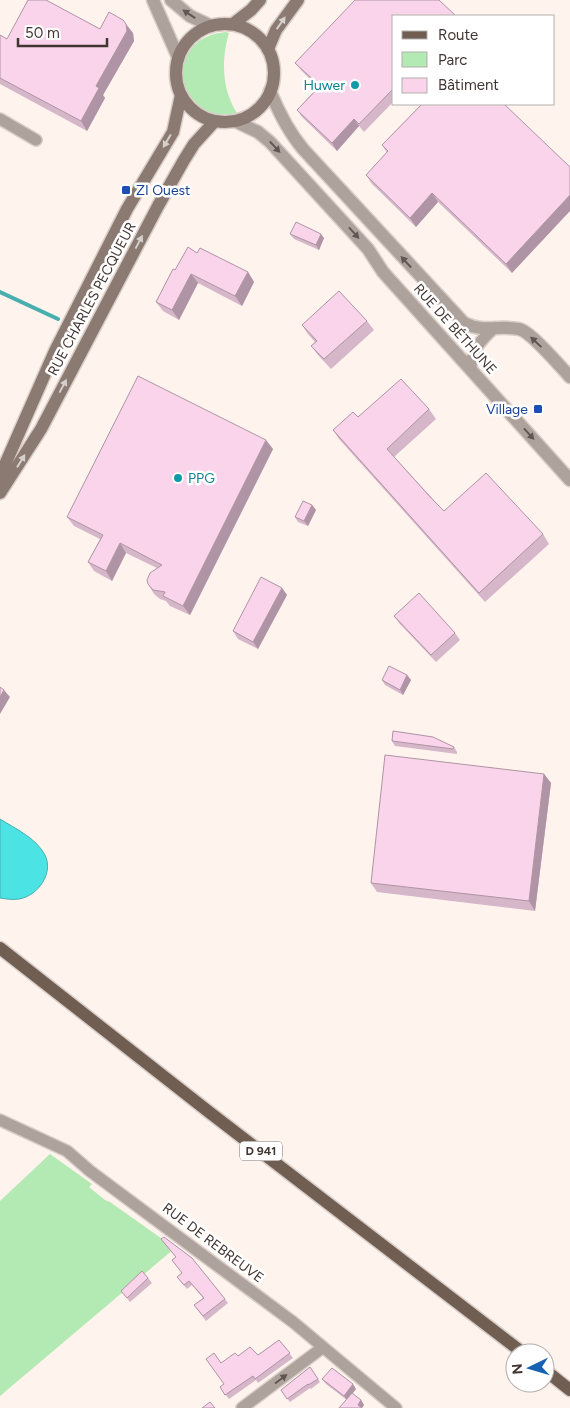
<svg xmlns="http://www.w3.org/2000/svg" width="570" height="1408" viewBox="0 0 570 1408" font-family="Figtree,sans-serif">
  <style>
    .green { fill: #b3eab3 }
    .water { fill: #4be3e3; stroke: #48afae }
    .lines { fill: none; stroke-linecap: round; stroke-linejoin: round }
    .stream { stroke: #48afae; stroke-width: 4 }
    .minor-casing { stroke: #d9cdc8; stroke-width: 14 }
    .tertiary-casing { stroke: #d9cdc8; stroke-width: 15 }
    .secondary-casing { stroke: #d9cdc8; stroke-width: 15 }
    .primary-casing { stroke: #d9cdc8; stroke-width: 15 }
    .minor { stroke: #aea29c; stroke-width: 11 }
    .tertiary { stroke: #aea29c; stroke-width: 12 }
    .secondary { stroke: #8b7a71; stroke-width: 12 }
    .primary { stroke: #715e53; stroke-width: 12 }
    .wall { fill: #d6b6c9 }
    .shaded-wall { fill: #ae94a4 }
    .building { fill: #f9d4ea; stroke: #ae94a4 }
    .oneway { fill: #625652 }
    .oneway2 { fill: #d6d0cd }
    .culture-dot { fill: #0f9aa8; stroke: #fff; stroke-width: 2 }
    .transit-dot { fill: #1a4fb4; stroke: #fff; stroke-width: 2 }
    .labels { text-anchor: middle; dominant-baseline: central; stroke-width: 5; stroke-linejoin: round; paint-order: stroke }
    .shield { fill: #fff; stroke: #7b7270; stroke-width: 1 }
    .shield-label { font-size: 12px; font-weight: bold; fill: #423632 }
    .culture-label { font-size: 14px; fill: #0d838f; stroke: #fff; text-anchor: end }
    .transit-label { font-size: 14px; fill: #164399; stroke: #fff; text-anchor: start }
    .street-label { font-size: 14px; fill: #423632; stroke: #fff }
  </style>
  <rect width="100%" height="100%" fill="#fff3ee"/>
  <!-- green -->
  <g class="green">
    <path d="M226,32l3,1c-8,26 -7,57 8,80 -63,14 -76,-76 -11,-81z"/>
    <path d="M50,1154l42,30 -3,3 16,13 5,2 65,46 -175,148v-195z"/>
  </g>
  <!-- water -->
  <path class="water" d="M0,819c16,10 36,19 45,36 9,18 -7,41 -26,44 -6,1 -13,0 -19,-1z"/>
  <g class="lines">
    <!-- stream -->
    <path class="stream" d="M0,292l58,27"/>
    <defs>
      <g id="minor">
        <path d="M0,119l36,21"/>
        <path d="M471,369c0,-18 9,-28 22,-40"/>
        <path d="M0,1120l67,31 23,20 203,151 103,86"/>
        <path d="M242,1408l80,-60"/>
      </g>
      <g id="tertiary">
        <path d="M153,0l25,57"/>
        <path d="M171,0l19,16 19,9"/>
        <path d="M270,91c9,22 18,40 33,58l161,174c20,10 35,2 55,6 11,2 42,38 51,48"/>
        <path d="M235,121l23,11 12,10 98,107 15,23 187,208"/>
      </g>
      <g id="secondary">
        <circle cx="225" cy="73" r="49"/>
        <path d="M233,24l18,-14 9,-10"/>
        <path d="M268,49l8,-19 22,-30"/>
        <path d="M0,476l55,-125 72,-142 46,-77 8,-37"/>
        <path d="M0,493l41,-64 117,-223 26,-46 10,-16 21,-23"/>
      </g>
      <g id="primary">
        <path d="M0,948l209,164 314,241"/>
        <path d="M545,1370l25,20"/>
      </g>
    </defs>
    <!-- minor casing -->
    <use href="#minor" class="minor-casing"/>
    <!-- tertiary casing -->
    <use href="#tertiary" class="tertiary-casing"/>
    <!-- secondary casing -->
    <use href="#secondary" class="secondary-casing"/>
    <!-- primary casing -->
    <use href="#primary" class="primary-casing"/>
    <!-- minor -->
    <use href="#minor" class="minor"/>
    <!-- tertiary -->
    <use href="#tertiary" class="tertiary"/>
    <!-- secondary -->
    <use href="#secondary" class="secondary"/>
    <!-- primary -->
    <use href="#primary" class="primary"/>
  </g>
  <!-- wall -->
  <g class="wall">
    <path d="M394,16v85l-30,31 -5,-6 -22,25 -35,-34 -5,-7 21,-23 -17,-17 -6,-7z"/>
    <path d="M100,29l33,4 1,8 -31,54 2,3 -18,33 -87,-47v-49l7,4z"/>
    <path d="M422,104l90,169 -74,-71 -22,25 -44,-43 -6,-9 21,-22 -5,-8z"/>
    <path d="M290,234l34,4 -5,12 -25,-11z"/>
    <path d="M197,253l51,19 6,10 -12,24 -44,-23 -19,37 -16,-9 -7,-9 19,-32z"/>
    <path d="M367,321l7,9 -43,39 -13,-14 -7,-9 4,-4 -7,-8 -6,-9z"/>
    <path d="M429,409l7,10 -42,38 50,54 99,23 6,10 -64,58 -146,-163 -6,-9 25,-13z"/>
    <path d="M273,449l-83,166 -20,-9 -4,-5 -6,-2 -6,-5 -6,-10 9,-16 -31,-15 -14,28 -18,-10 -6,-9 12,-23 -26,-13 -7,-9z"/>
    <path d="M312,505l4,5 -8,16 -10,-4 -3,-5z"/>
    <path d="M282,588l5,7 -29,54 -20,-10 -5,-8z"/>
    <path d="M394,616l61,17 5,7 -24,22 -37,-39z"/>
    <path d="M407,675l4,5 -8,15 -18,-10 -3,-5z"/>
    <path d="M392,741l62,6 3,5v2l-62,-8z"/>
    <path d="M544,774l7,9 -16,128 -158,-19 -6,-9z"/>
    <path d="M182,1273l43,26 3,4 -22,18 -12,-16 9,-7 -11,-13 -5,4 -10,-12z"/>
    <path d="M148,1278l4,5 -22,19 -9,-11z"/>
    <path d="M279,1340l14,18 -35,25 -2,-3 -27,19 -9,-12 4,-3 -3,-21 17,-7 20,-1z"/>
    <path d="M310,1367l10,15 -9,7 -1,-1 -20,14 -9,-12z"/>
    <path d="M322,1379l34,10 -4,5 9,6 3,5 -2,3 -15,-8 -21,-16z"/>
  </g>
  <!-- shaded-wall -->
  <g class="shaded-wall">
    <path d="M126,24l7,9 1,8 -31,54 2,3 -18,33 -6,-10 15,-35z"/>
    <path d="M354,119l5,7 -22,25 -5,-8z"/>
    <path d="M432,193l6,9 -22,25 -6,-9z"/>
    <path d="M570,195v16l-58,62 -6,-9z"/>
    <path d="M321,234l3,4 -5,12 -3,-5z"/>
    <path d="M248,272l6,10 -12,24 -7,-10z"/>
    <path d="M191,274l7,9 -19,37 -7,-10z"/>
    <path d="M266,440l7,9 -83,166 -7,-9z"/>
    <path d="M312,505l4,5 -8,16 -4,-5z"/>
    <path d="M120,543l6,10 -14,28 -6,-10z"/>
    <path d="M282,588l5,7 -29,54 -5,-7z"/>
    <path d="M407,675l4,5 -8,15 -3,-5z"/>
    <path d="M4,690l6,7 -10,17v-17z"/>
    <path d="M544,774l7,9 -16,128 -6,-10z"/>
    <path d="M353,1384l3,5 -9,11 -3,-4z"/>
    <path d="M361,1400l3,5 -2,3 -4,-3z"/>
  </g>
  <!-- building -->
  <g class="building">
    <path d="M28,0h18l54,29 9,-17 14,8 3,4 1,7 -31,55 3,2 -18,33 -81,-43v-43l7,4z"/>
    <path d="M355,0h84l17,16h-62v72l-35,36 -5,-5 -22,24 -35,-33 23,-24 -25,-23z"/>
    <path d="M422,104h82l66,63v28l-64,69 -74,-71 -22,25 -44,-43 22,-24 -6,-6z"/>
    <path d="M296,222l25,12 -5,11 -26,-11z"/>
    <path d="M188,247l9,6 3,-5 48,24 -13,24 -44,-22 -19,36 -16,-8 17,-33 2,1z"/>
    <path d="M339,291l28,30 -43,38 -13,-13 6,-5 -15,-16z"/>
    <path d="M138,376l128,64 -83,166 -20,-10 2,-4 -12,-2 -5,-6 -1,-4 3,-7 12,-8 -42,-22 -14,28 -18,-9 15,-27 -36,-18z"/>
    <path d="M401,379l28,30 -42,40 45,50 12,12 42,-38 57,61 -64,59 -146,-163 20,-18 5,5z"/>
    <path d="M303,501l9,4 -8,16 -9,-4z"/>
    <path d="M261,577l21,11 -29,54 -20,-11z"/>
    <path d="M419,593l36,40 -24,22 -37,-39z"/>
    <path d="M389,666l18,9 -7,15 -18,-10z"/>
    <path d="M0,687l4,3 -4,7z"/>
    <path d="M393,731l40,6 21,10 -1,2 -61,-8z"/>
    <path d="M385,755l159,19 -15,127 -158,-18z"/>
    <path d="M164,1237l28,21 33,41 -22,17 -9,-11 10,-7 -15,-17 -5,4 -7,-8 5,-4 -10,-13 4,-3 -15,-18z"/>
    <path d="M142,1271l6,7 -21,20 -6,-7z"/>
    <path d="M279,1340l11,13 -35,26 -2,-3 -28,19 -5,-8 4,-3 -18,-25 8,-6 7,10 14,-10 3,3 12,-9 8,8z"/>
    <path d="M310,1367l8,12 -10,6v-1l-21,15 -6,-9z"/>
    <path d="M332,1368l21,16 -9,12 -22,-17z"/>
    <path d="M352,1393l9,7 -3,5 4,3h-23z"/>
    <path d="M210,1402l5,6h-13z"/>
  </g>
  <!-- one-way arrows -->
  <defs><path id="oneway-solid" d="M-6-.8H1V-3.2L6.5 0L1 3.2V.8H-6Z" transform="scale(1.25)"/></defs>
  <g class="oneway">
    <use href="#oneway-solid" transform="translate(189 14) rotate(-146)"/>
    <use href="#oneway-solid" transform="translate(275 147) rotate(47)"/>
    <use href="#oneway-solid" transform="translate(354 233) rotate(48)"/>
    <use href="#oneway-solid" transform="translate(406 262) rotate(-133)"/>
    <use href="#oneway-solid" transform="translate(536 342) rotate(-137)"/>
    <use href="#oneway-solid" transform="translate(529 434) rotate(48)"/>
    <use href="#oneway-solid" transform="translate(281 1379) rotate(-37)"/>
  </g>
  <g class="oneway2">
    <use href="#oneway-solid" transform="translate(281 23) rotate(-55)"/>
    <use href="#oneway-solid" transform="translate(167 141) rotate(121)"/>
    <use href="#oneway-solid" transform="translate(139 242) rotate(-62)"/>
    <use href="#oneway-solid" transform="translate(63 386) rotate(-62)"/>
    <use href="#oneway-solid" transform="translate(21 461) rotate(-58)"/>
  </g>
  <!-- markers -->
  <g class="culture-dot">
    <circle cx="355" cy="85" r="5"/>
    <circle cx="178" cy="478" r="5"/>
  </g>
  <g class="transit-dot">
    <rect x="121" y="185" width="10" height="10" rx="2.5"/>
    <rect x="533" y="404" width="10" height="10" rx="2.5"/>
  </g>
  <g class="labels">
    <!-- shield labels -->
    <rect class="shield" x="240" y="1141.5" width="42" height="19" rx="4"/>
    <g class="shield-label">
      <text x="261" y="1151">D 941</text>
    </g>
    <!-- culture labels -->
    <g class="culture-label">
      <text x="345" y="85">Huwer</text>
      <text x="188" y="478" text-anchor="start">PPG</text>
    </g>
    <!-- transit labels -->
    <g class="transit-label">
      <text x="136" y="190">ZI Ouest</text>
      <text x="528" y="409" text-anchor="end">Village</text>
    </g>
    <!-- street labels -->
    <g class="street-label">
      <text transform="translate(92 299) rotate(-62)">RUE CHARLES PECQUEUR</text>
      <text transform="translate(455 329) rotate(48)">RUE DE BÉTHUNE</text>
      <text transform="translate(213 1243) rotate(37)">RUE DE REBREUVE</text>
    </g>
  </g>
  <!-- legend -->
  <rect x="392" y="15" width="162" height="90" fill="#ffffff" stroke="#b3afad"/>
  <rect x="402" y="31" width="25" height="8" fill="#715e53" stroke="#b3afad"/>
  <text x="438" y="40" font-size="15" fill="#423632">Route</text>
  <rect x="402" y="52" width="25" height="15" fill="#b3eab3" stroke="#b3afad"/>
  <text x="438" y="65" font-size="15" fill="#423632">Parc</text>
  <rect x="402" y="78" width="25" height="15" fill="#f9d4ea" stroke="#b3afad"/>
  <text x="438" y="90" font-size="15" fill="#423632">Bâtiment</text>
  <!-- north arrow -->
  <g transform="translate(530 1368) rotate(265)"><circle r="24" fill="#ffffff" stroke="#b3afad"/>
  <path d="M0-4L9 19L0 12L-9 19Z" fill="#1763b2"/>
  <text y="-8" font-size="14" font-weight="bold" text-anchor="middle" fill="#423632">N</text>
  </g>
  <!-- scale -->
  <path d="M18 38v8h89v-8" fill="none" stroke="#423632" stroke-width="2.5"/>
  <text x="25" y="38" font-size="15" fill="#423632" stroke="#ffffff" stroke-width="4" paint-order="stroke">50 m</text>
</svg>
